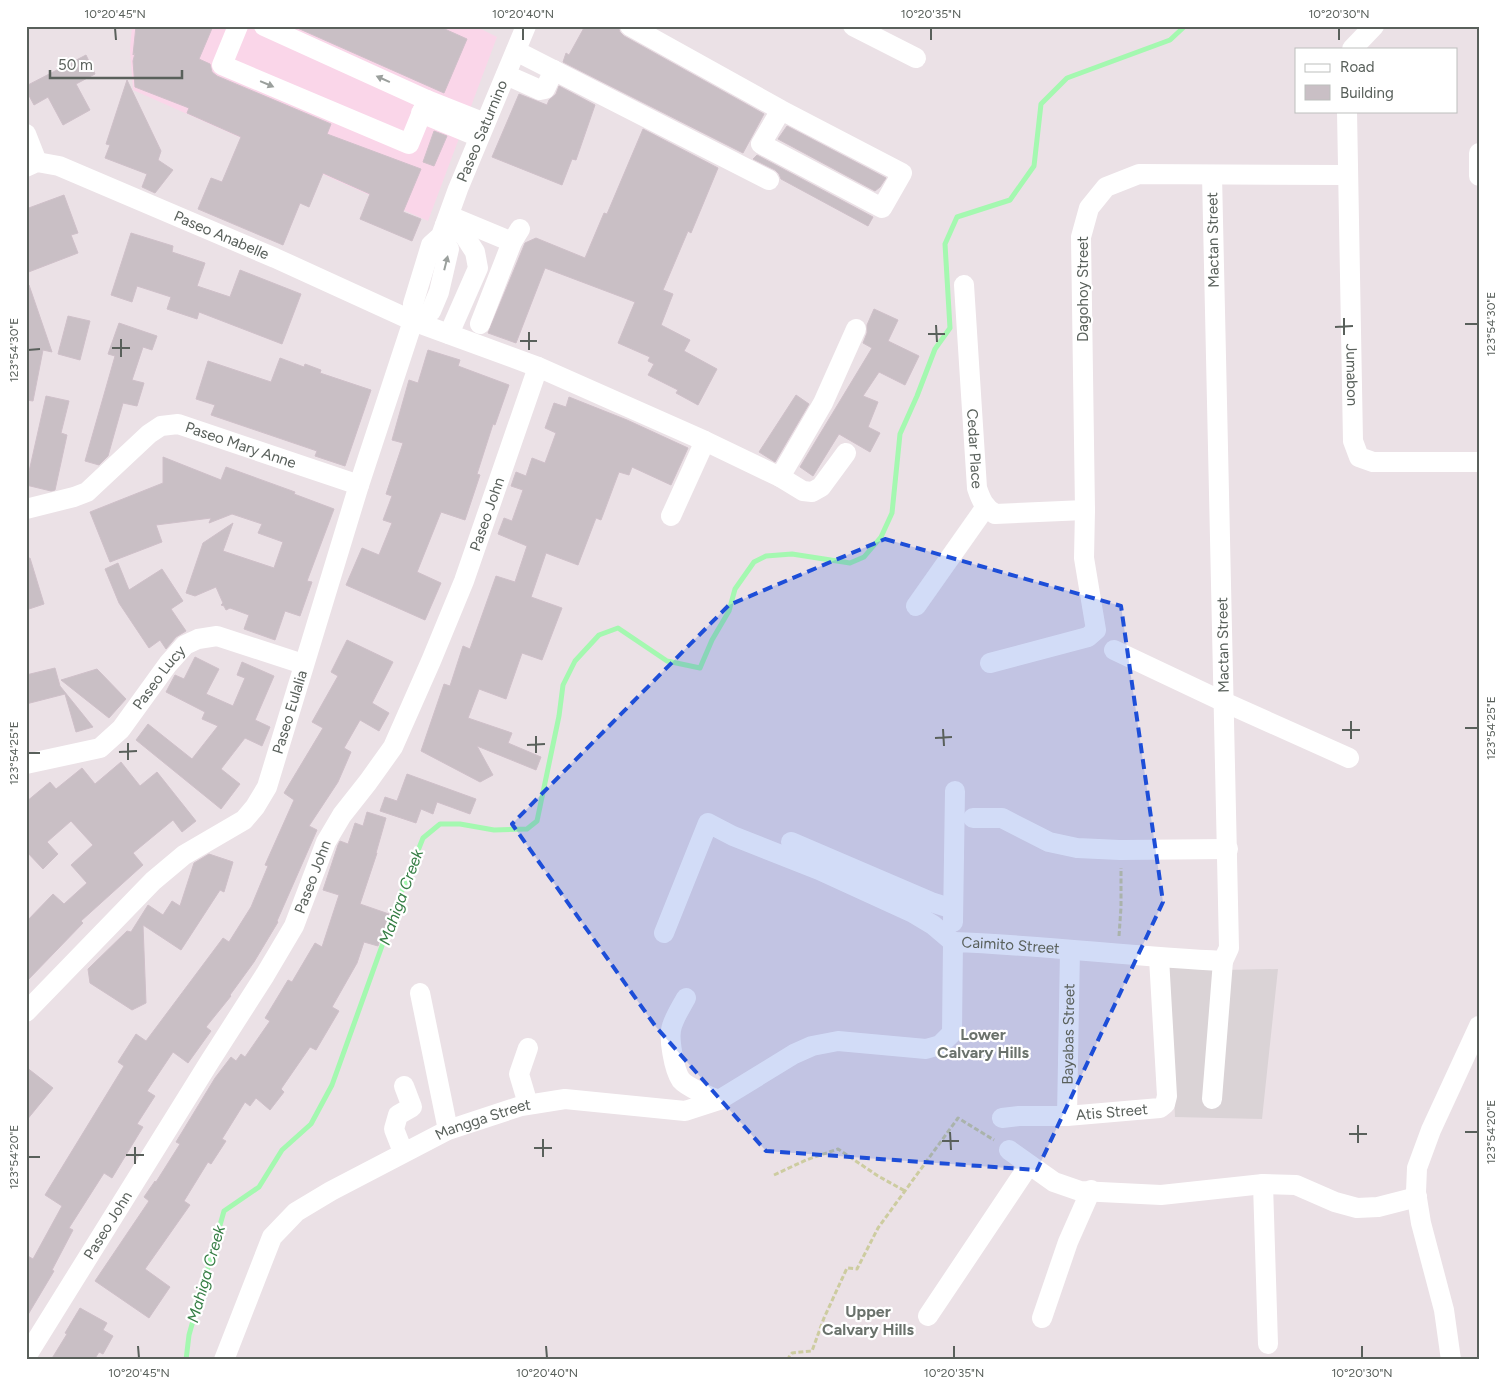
<svg xmlns="http://www.w3.org/2000/svg" width="1505" height="1386" viewBox="0 0 1505 1386" font-family="Figtree,sans-serif">
  <style>
    .commercial { fill: #fad6e9 }
    .industrial { fill: #dad3d6 }
    .lines { fill: none; stroke-linecap: round; stroke-linejoin: round }
    .stream { stroke: #a4f8b0; stroke-width: 5 }
    .building { fill: #c9bfc5; stroke: #cfc0c9 }
    .path { stroke: #cdcca0; stroke-width: 3; stroke-dasharray: 5 2.5; stroke-linecap: butt }
    .minor { stroke: #fff; stroke-width: 20 }
    .oneway { fill: #9ba09d }
    .marked { fill: #1d4ed8; fill-opacity: 0.2; stroke: #1d4ed8; stroke-width: 4; stroke-dasharray: 10 6; stroke-linejoin: round }
    .ticks { fill: none; stroke: #59605b; stroke-width: 2 }
    .labels { text-anchor: middle; dominant-baseline: central; stroke-width: 4.5; stroke-linejoin: round; paint-order: stroke }
    .street-label { font-size: 15px; fill: #59605b; stroke: #fff }
    .water-label { font-size: 16px; font-style: italic; fill: #367e45; stroke: #fff }
    .neighbourhood-label { font-size: 16px; font-weight: bold; fill: #6a726c; stroke: #fff }
    .neatline { fill: none; stroke: #59605b; stroke-width: 2 }
    .ticks-label { font-size: 12px; text-anchor: middle; fill: #59605b }
  </style>
  <rect width="100%" height="100%" fill="#ebe1e6"/>
  <!-- commercial -->
  <path class="commercial" d="M132,26h343l22,11 -69,184 -295,-131 -3,-41z"/>
  <!-- industrial -->
  <path class="industrial" d="M1169,964l53,6 56,-1 -16,150 -87,-2z"/>
  <g class="lines">
    <!-- stream -->
    <path class="stream" d="M186,1360l3,-25 35,-124 35,-24 23,-37 29,-26 21,-39 69,-192 22,-55 17,-14h20l34,6 33,-1 10,-8 22,-105 4,-31 12,-24 24,-26 19,-7 49,33 33,7 12,-28 17,-29 6,-22 19,-27 12,-6 26,-2 58,9 14,-6 17,-20 11,-24 8,-79 17,-38 18,-47 15,-21 -5,-84 12,-27 53,-17 24,-34 7,-62 26,-26 103,-38 15,-14"/>
  </g>
  <!-- building -->
  <g class="building">
    <path d="M136,26h77l-14,33 11,5 2,8 5,4 114,48 -4,10 94,35 -18,43 18,7 -9,22 -52,-22 10,-25 -47,-21 -14,34 -9,-4 -17,42 -85,-36 13,-31 11,4 19,-45 -54,-24 2,-5 -54,-21 -2,-26 2,-8 -2,2z"/>
    <path d="M293,26h145l29,13 -23,54z"/>
    <path d="M585,26h33l2,6 4,4 140,78 -21,39 -180,-91 3,-9 3,2z"/>
    <path d="M86,55l9,19 -19,10 14,26 -27,15 -15,-28 -14,8 -8,-15v-4z"/>
    <path d="M127,80l34,71 -3,9 15,10 -18,23 -13,-6 5,-13 -42,-16 5,-13 -4,-1z"/>
    <path d="M559,86l36,19 -19,55 -4,-1 -10,26 -70,-28 27,-63 28,11 2,-5 7,-6z"/>
    <path d="M787,126l99,52 -6,9 -5,4 -97,-52z"/>
    <path d="M643,129l75,39 -27,65 -3,-2 -25,59 10,4 -12,31 29,15 -6,11 33,18 -19,36 -22,-12 2,-3 -30,-15 6,-11 -6,-3 2,-4 -32,-14 17,-41 -90,-34 -29,75 -28,-10 37,-90 11,-5 49,20 19,-45 3,1z"/>
    <path d="M434,131l13,5 -13,30 -11,-4z"/>
    <path d="M757,155l116,62 -5,9 -87,-47 -2,-5 -4,-4 -22,-11z"/>
    <path d="M64,195l14,38 -7,2 7,18 -52,20v-64z"/>
    <path d="M131,233l42,13 -1,6 33,11 -8,23 33,11 10,-27 61,24 -19,50 -83,-32 -2,7 -30,-10 4,-12 -34,-11 -5,16 -21,-7z"/>
    <path d="M29,285l23,67 -9,-2 -10,51 -7,-1v-114z"/>
    <path d="M874,309l24,11 -10,21 31,15 -14,29 -26,-13 -16,24 15,6 -10,25 12,6 -10,19 -31,-18 -26,42 -13,-9 72,-119 -9,-5 4,-10v-8z"/>
    <path d="M68,316l22,5 -10,39 -22,-6z"/>
    <path d="M119,323l38,13 -5,14 -9,-3 -11,33 12,3 -7,23 -14,-3 -15,53 -9,9 -14,-4 30,-105 -7,-2z"/>
    <path d="M428,350l32,10 -2,6 51,19 -14,40 -2,-1 -16,50 3,1 -15,45 -24,-8 -24,60 24,11 -16,37 -79,-35 16,-37 17,7 13,-32 -9,-3 9,-24 -6,-2 17,-51 -11,-3 17,-60 9,3z"/>
    <path d="M280,358l24,9 1,-3 16,6 -1,3 51,17 -26,76 -30,-10 2,-5 -106,-36 4,-10 -19,-6 12,-38 63,21z"/>
    <path d="M796,395l13,9 -34,58 -16,-10z"/>
    <path d="M46,396l23,5 -8,32 6,2 -12,55 -4,1 -25,-6z"/>
    <path d="M569,397l58,23 61,28 -17,37 -39,-18 -3,8 -10,-3 -18,48 -5,-2 -18,47 -32,-12 -15,44 31,11 -20,52 -20,-7 -16,46 -27,-10 -11,29 44,15 -4,10 33,14 -5,13 -59,-24 16,29 -13,7 -59,-31 23,-67 6,2 13,-40 7,3 26,-73 19,6 12,-36 -29,-12 6,-16 8,3 11,-31 -12,-4 5,-14 10,4 6,-18 13,5 11,-30 -11,-5 9,-25 12,4z"/>
    <path d="M163,457l58,23 5,-13 69,25 -1,2 40,15 -27,72 5,1 -12,34 -15,-5 -10,29 -31,-11 5,-14 -19,-7 -4,2 -2,-4 -3,-1 2,-2 -7,-16 -21,9 -9,-3 17,-50 30,-20 -10,28 51,17 9,-26 -25,-9 4,-9 -30,-10 -23,9 2,-5 -55,7 6,17 -52,20 -20,-50 73,-29z"/>
    <path d="M30,558l14,46 -18,6v-51z"/>
    <path d="M118,563l11,27 33,-21 21,32 -12,8 15,22 -10,6 -10,12 -6,-9 -11,8 -30,-45 -14,-34z"/>
    <path d="M347,640l46,22 -21,41 17,10 -10,18 -19,-11 -16,28 7,4 -13,30 -29,44 8,4 -40,91 1,1 -24,40 -24,33 1,1 -25,31 5,4 -23,32 -15,-11 -26,39 8,5 -18,28 6,3 -31,51 -8,-5 -35,55 4,2 -21,40 2,1 -28,47v-63l7,4 29,-53 -17,-11 79,-129 -6,-4 18,-28 10,7 77,-103 6,4 22,-35 17,-41 -3,-1 29,-65 -10,-7 39,-65 -11,-6 26,-46 -7,-4z"/>
    <path d="M195,657l24,12 -13,25 27,12 12,-28 -8,-3 5,-13 32,14 -19,44 15,7 -8,19 -17,-8 -24,31 19,15 -19,25 -85,-69 12,-16 44,35 26,-33 -16,-7 3,-7 -39,-20 9,-17 9,4z"/>
    <path d="M55,668l5,18 33,41 -17,5 -11,-38 -39,10v-29z"/>
    <path d="M97,669l29,30 -17,19 -48,-38z"/>
    <path d="M121,762l19,24 17,-14 39,49 -14,11 -9,-12 -40,33 10,12 -62,56 2,2 -57,59v-60l27,-28 11,10 23,-21 -16,-18 22,-20 -22,-24 -24,21 11,12 -15,15 -17,-18v-49l24,-20 6,7 26,-21 13,16z"/>
    <path d="M407,774l69,25 -6,15 -33,-12 -4,12 -12,-5 -5,14 -36,-12 5,-14 12,4z"/>
    <path d="M367,812l19,6 -10,35h1l-17,51 29,10 -11,32 -14,-4 -7,21 -25,44 7,4 -23,39 -6,-3 -29,42 3,3 -14,18 -14,-12 -6,8 -5,-4 -23,37 4,2 -15,23 -3,-2 -24,39 6,4 -45,64 25,18 -21,31 -54,-37 54,-80 -5,-4 11,-16 1,1 24,-38 -4,-2 39,-64 16,-21 5,4 5,-7 4,3 25,-36 -5,-3 23,-38 4,2 23,-39 7,4 17,-52 -16,-5 15,-45 2,-4 8,3 7,-21 8,3z"/>
    <path d="M209,854l24,8 -9,30 -4,-2 -39,60 -38,-25 3,78 -14,7 -42,-27 -2,-14 39,-38 4,1 17,-27 15,10 9,-14 8,5 14,-43z"/>
    <path d="M26,1067l27,21 -27,33z"/>
    <path d="M80,1308l27,15 -4,7 10,6 -10,18 -4,-2 -5,8h-43l16,-26 -2,-1z"/>
  </g>
  <g class="lines">
    <!-- path -->
    <g class="path">
      <path d="M1119,936l2,-29v-39"/>
      <path d="M774,1175l32,-15 32,-11 40,27 27,15"/>
      <path d="M787,1360l5,-7 20,-2 12,-33 23,-50 10,1 21,-41 80,-110 36,22"/>
    </g>
    <!-- minor -->
    <g class="minor">
      <path d="M238,26l-16,39 187,79 18,-44"/>
      <path d="M264,26l163,74 58,23"/>
      <path d="M630,26l151,84 121,63 -20,35 -121,-64 20,-34"/>
      <path d="M853,26l63,32"/>
      <path d="M1352,49l22,-23"/>
      <path d="M516,51l253,129"/>
      <path d="M506,75l34,15 5,-1 9,-19"/>
      <path id="s1" d="M1347,111l6,330 6,16 14,5h106"/>
      <path d="M421,113l58,24"/>
      <path d="M26,134l11,28"/>
      <path d="M1479,153v23"/>
      <path id="s2" d="M26,167l11,-5 22,4 216,92 138,63 125,46 167,74 75,36 23,14 9,1 9,-5 25,-34"/>
      <path d="M452,217l60,25"/>
      <path d="M445,225l19,10 11,17 3,16 -29,66"/>
      <path id="s3" d="M964,285l13,203c4,12 7,19 18,26l90,-4"/>
      <path d="M413,321l18,-10 8,-19 10,-43 -8,-13"/>
      <path d="M480,324l32,-82 8,-13"/>
      <path d="M780,477l43,-74 33,-74"/>
      <path id="s4" d="M26,509l48,-12 13,-5 62,-58 12,-8 17,-2 181,61"/>
      <path d="M671,516l34,-75"/>
      <path d="M916,606l69,-98"/>
      <path d="M1114,650l110,52 125,56"/>
      <path d="M990,663l98,-26 8,-7 -12,-72 1,-48 -4,-273 8,-29 17,-21 33,-13 209,1"/>
      <path id="s5" d="M26,764l74,-16 21,-19 47,-65 17,-19 13,-6 19,-3 86,28"/>
      <path d="M973,818h29l47,24 28,6 43,2 108,-1"/>
      <path d="M791,842l140,60 22,7"/>
      <path d="M953,922l2,-131"/>
      <path d="M664,933l44,-110 25,13 86,34 94,43 20,12 20,17"/>
      <path d="M420,993l28,137"/>
      <path d="M686,998c-5,9 -11,18 -14,28 -4,11 2,44 9,54 6,7 29,17 38,20"/>
      <path id="s6" d="M26,1012l127,-131 31,-26 60,-35 11,-13 12,-20 92,-302 54,-164v-17l18,-59 10,-9 17,-47 68,-163"/>
      <path d="M528,1048l-9,26 9,30"/>
      <path d="M1212,1099l11,-138"/>
      <path id="s7" d="M1067,1116l3,-166"/>
      <path id="s8" d="M1002,1118l17,-2h48l93,-8 5,-4 2,-8 -8,-138"/>
      <path d="M1009,1150l45,32 26,9 81,4 102,-11 33,1 39,17 22,6 21,-1 39,-10"/>
      <path d="M403,1152l-9,-23 4,-14 14,-8 -8,-21"/>
      <path d="M1263,1184l5,160"/>
      <path d="M928,1316l101,-151"/>
      <path d="M1042,1318l26,-76 23,-52"/>
      <path id="s9" d="M26,1357l184,-296 55,-86 29,-49 32,-84 16,-27 26,-33 25,-35 38,-86 33,-80 74,-214"/>
      <path id="s10" d="M224,1360l48,-123 24,-25 35,-21 117,-61 73,-24 44,-7 120,12 34,-11 75,-46 18,-8 26,-5 88,8 14,-4 12,-12 1,-91c90,3 180,15 270,19l6,-13 -17,-773"/>
      <path d="M1451,1360l-7,-50 -23,-87 -5,-31 1,-24 14,-38 48,-104"/>
    </g>
  </g>
  <!-- one-way arrows -->
  <defs><path id="oneway-solid" d="M-6-.8H1V-3.2L6.5 0L1 3.2V.8H-6Z" transform="scale(1.25)"/></defs>
  <g class="oneway">
    <use href="#oneway-solid" transform="translate(383 79) rotate(-156)"/>
    <use href="#oneway-solid" transform="translate(267 84) rotate(23)"/>
    <use href="#oneway-solid" transform="translate(446 263) rotate(-76)"/>
  </g>
  <!-- marked area -->
  <path class="marked" d="M885,539l236,67 42,296 -126,268 -271,-19 -110,-124 -144,-203 217,-219z"/>
  <!-- ticks -->
  <path class="ticks" d="M115,28l1,12M523,28v12M931,28v12M1339,28v12M1344,318v17M1465,324h13M936,325l1,17M1335,327l18,-1M529,332v18M928,334h17M121,339v18M520,341h17M112,348h18M28,350l12,-1M1351,721v18M1465,728h13M943,729l1,17M1342,730h18M536,736v17M935,738l17,-1M128,743v17M527,745l18,-1M119,752l18,-1M28,753h12M1358,1125v18M950,1132l1,18M1465,1132h13M1349,1134h18M543,1139v18M942,1141h17M135,1147v17M534,1148h18M126,1155h18M28,1157h12M138,1346l1,12M546,1346l1,12M954,1346v12M1362,1346v12"/>
  <g class="labels">
    <!-- street labels -->
    <g class="street-label">
      <text stroke="none"><textPath href="#s6" startOffset="1026">Paseo Saturnino</textPath></text>
      <text stroke="none"><textPath href="#s2" startOffset="211">Paseo Anabelle</textPath></text>
      <text transform="translate(1213 240) rotate(-91)">Mactan Street</text>
      <text transform="translate(1083 289) rotate(-90)">Dagohoy Street</text>
      <text stroke="none"><textPath href="#s1" startOffset="264">Jumabon</textPath></text>
      <text stroke="none"><textPath href="#s4" startOffset="246">Paseo Mary Anne</textPath></text>
      <text stroke="none"><textPath href="#s3" startOffset="164">Cedar Place</textPath></text>
      <text stroke="none"><textPath href="#s9" startOffset="965">Paseo John</textPath></text>
      <text transform="translate(1223 645) rotate(-91)">Mactan Street</text>
      <text stroke="none"><textPath href="#s5" startOffset="168">Paseo Lucy</textPath></text>
      <text stroke="none"><textPath href="#s6" startOffset="411">Paseo Eulalia</textPath></text>
      <text stroke="none"><textPath href="#s9" startOffset="560">Paseo John</textPath></text>
      <text stroke="none"><textPath href="#s10" startOffset="1020">Caimito Street</textPath></text>
      <text stroke="none"><textPath href="#s7" startOffset="82">Bayabas Street</textPath></text>
      <text stroke="none"><textPath href="#s8" startOffset="110">Atis Street</textPath></text>
      <text stroke="none"><textPath href="#s10" startOffset="376">Mangga Street</textPath></text>
      <text stroke="none"><textPath href="#s9" startOffset="155">Paseo John</textPath></text>
    </g>
    <!-- water labels -->
    <g class="water-label">
      <text transform="translate(401 897) rotate(-70)">Mahiga Creek</text>
      <text transform="translate(206 1274) rotate(-74)">Mahiga Creek</text>
    </g>
    <!-- neighbourhood labels -->
    <g class="neighbourhood-label">
      <text x="983" y="1034">Lower<tspan x="983" dy="18">Calvary Hills</tspan></text>
      <text x="868" y="1311">Upper<tspan x="868" dy="18">Calvary Hills</tspan></text>
    </g>
  </g>
  <!-- border -->
  <rect width="1505" height="1386" fill="none" stroke="#ffffff" stroke-width="55"/>
  <!-- legend -->
  <rect x="1295" y="48" width="162" height="65" fill="#ffffff" stroke="#bdbfbd"/>
  <rect x="1305" y="64" width="25" height="8" fill="#ffffff" stroke="#bdbfbd"/>
  <text x="1340" y="72" font-size="15" fill="#59605b">Road</text>
  <rect x="1305" y="85" width="25" height="15" fill="#c9bfc5" stroke="#bdbfbd"/>
  <text x="1340" y="98" font-size="15" fill="#59605b">Building</text>
  <!-- scale -->
  <path d="M50 70v8h132v-8" fill="none" stroke="#59605b" stroke-width="2.5"/>
  <text x="58" y="70" font-size="15" fill="#59605b" stroke="#ffffff" stroke-width="4" paint-order="stroke">50 m</text>
  <rect x="28" y="28" width="1450" height="1330" class="neatline"/>
  <g class="ticks-label">
    <text x="115" y="18">10°20'45"N</text>
    <text x="523" y="18">10°20'40"N</text>
    <text x="931" y="18">10°20'35"N</text>
    <text x="1339" y="18">10°20'30"N</text>
    <text transform="translate(1491 324) rotate(-90)" y="4">123°54'30"E</text>
    <text transform="translate(14 350) rotate(-90)" y="4">123°54'30"E</text>
    <text transform="translate(1491 728) rotate(-90)" y="4">123°54'25"E</text>
    <text transform="translate(14 753) rotate(-90)" y="4">123°54'25"E</text>
    <text transform="translate(1491 1132) rotate(-90)" y="4">123°54'20"E</text>
    <text transform="translate(14 1157) rotate(-90)" y="4">123°54'20"E</text>
    <text x="139" y="1377">10°20'45"N</text>
    <text x="547" y="1377">10°20'40"N</text>
    <text x="954" y="1377">10°20'35"N</text>
    <text x="1362" y="1377">10°20'30"N</text>
  </g>
</svg>
